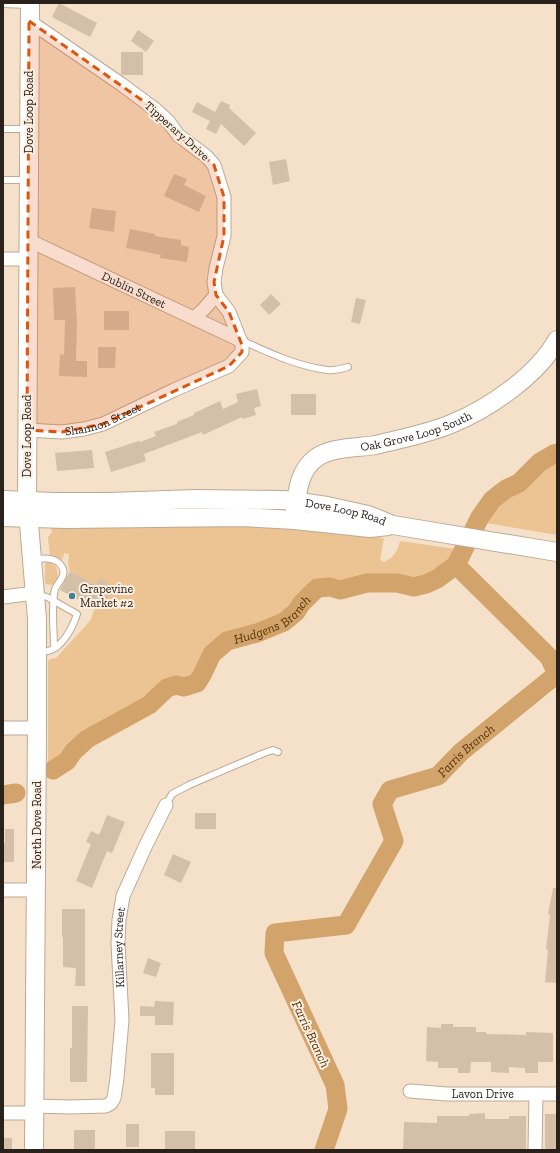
<svg xmlns="http://www.w3.org/2000/svg" width="560" height="1153" viewBox="0 0 560 1153" font-family="'Zilla Slab',serif">
  <style>
    .green { fill: #ecc393 }
    .lines { fill: none; stroke-linecap: round; stroke-linejoin: round }
    .river { stroke: #d2a36a; stroke-width: 19 }
    .building { fill: #d4c0a9 }
    .lane-casing { stroke: #beaa93; stroke-width: 8 }
    .street-casing { stroke: #beaa93; stroke-width: 15 }
    .secondary-casing { stroke: #beaa93; stroke-width: 20 }
    .lane { stroke: #fff; stroke-width: 6 }
    .street { stroke: #fff; stroke-width: 13 }
    .secondary { stroke: #fff; stroke-width: 18 }
    .marked { fill: #de560d; fill-opacity: 0.2; stroke: #de560d; stroke-width: 3; stroke-dasharray: 8 5; stroke-linejoin: round }
    .poi-dot { fill: #418094; stroke: #fcefe1; stroke-width: 1.5 }
    .labels { text-anchor: middle; dominant-baseline: central; stroke-width: 4; stroke-linejoin: round; paint-order: stroke }
    .street-label { font-size: 12px; fill: #2a221a; stroke: #fcefe1 }
    .poi-label { font-size: 12px; fill: #2a221a; stroke: #fcefe1; text-anchor: start }
    .water-label { font-size: 13px; font-style: italic; fill: #553505; stroke: #fcefe1 }
  </style>
  <rect width="100%" height="100%" fill="#f5e1c9"/>
  <!-- green -->
  <g class="green">
    <path d="M557,458v77l-77,-13 6,-5 17,-23 20,-9 14,-16 12,-8z"/>
    <path d="M265,524l119,14 -4,22 4,2c9,-3 14,-12 16,-21l63,9 -7,15 -19,14 -11,5 -12,3 -17,-4h-30l-27,7 -10,-3 -13,1 -16,16 -5,8 -12,10 -27,11 -30,8 -15,13 -10,21 -5,8 -13,4 -8,-2 -9,3 -18,17 -62,34 -14,13 -6,9 -19,13v-113l2,-2 6,-1 34,-37 6,-15 3,-27 -3,6 -26,-14 -2,-7 1,-10 -5,-1 -1,6 -13,-3 -2,-19 4,-5 -1,-2v-4z"/>
    <path d="M47,561h4c5,4 8,11 6,18l-5,6 -6,-1 -1,-2v-18z"/>
  </g>
  <g class="lines">
    <!-- river -->
    <g class="river">
      <path id="s1" d="M53,770l14,-9 6,-9 14,-13 62,-34 18,-17 9,-3 8,2 13,-4 5,-8 10,-21 15,-13 30,-8 27,-11 12,-10 5,-8 16,-16 13,-1 10,3 27,-7h30l17,4 12,-3 11,-5 19,-14"/>
      <path d="M3,795l13,-2"/>
      <path id="s2" d="M324,1150l14,-41 -3,-24 -61,-132 1,-20 71,-8 48,-84 -12,-37 8,-14 48,-14 23,-24 96,-78 -8,-17 -93,-92 24,-48 12,-17 14,-11 13,-6 21,-21 14,-8 3,-1"/>
    </g>
  </g>
  <!-- building -->
  <g class="building">
    <path d="M59,3l38,20 -7,14 -38,-20z"/>
    <path d="M138,30l16,11 -8,11 -15,-11z"/>
    <path d="M121,52h22v23h-21l-1,-1z"/>
    <path d="M221,101l9,4 -1,3 27,25 -12,13 -23,-22 -5,10 -10,-5 4,-8 -18,-9 5,-10 18,10z"/>
    <path d="M286,159l4,22 -17,4 -4,-23z"/>
    <path d="M174,174l13,5 -3,6 22,11 -7,16 -35,-16z"/>
    <path d="M92,208l24,3 -2,21 -25,-4z"/>
    <path d="M130,229l25,5v2l26,4v5l8,2 -2,15 -27,-4 1,-3 -35,-7z"/>
    <path d="M75,287l2,36 -1,38h11v16l-28,-1 1,-22 4,1 1,-35h-11l-1,-32z"/>
    <path d="M271,294l10,10 -12,11 -9,-10z"/>
    <path d="M356,298l10,2 -6,24 -9,-2z"/>
    <rect x="104" y="311" width="25" height="19"/>
    <path d="M98,347h18l-1,21h-17z"/>
    <path d="M257,389l4,17 -7,2 2,7 -13,4 -1,-2 -39,18 -1,-3 -58,22 2,7 -35,11 -6,-20 34,-11 1,1 16,-6 -2,-4 23,-8v-2l17,-7v-2l26,-12 3,8 15,-7 -2,-8z"/>
    <rect x="291" y="394" width="25" height="21"/>
    <path d="M92,450l2,18 -37,3 -2,-18z"/>
    <path d="M70,571l26,14 3,-7 15,9 -12,22 -16,-9 -1,3 -25,-13z"/>
    <rect x="195" y="813" width="21" height="16"/>
    <path d="M107,815l18,7 -13,31 -5,-2 -15,37 -16,-7 15,-37 -5,-2 5,-11 8,4z"/>
    <path d="M5,829h9v33h-11v-19h2z"/>
    <path d="M173,854l18,8 -10,21 -17,-8z"/>
    <path d="M553,888h4v95l-12,-1 3,-32 -2,-1 4,-34 -2,-1z"/>
    <path d="M62,909h23v77h-10l1,-18 -13,-1v-30h-1z"/>
    <path d="M148,958l13,5 -5,14 -13,-4z"/>
    <path d="M155,1001l19,1 -1,23h-18v-9h-15v-10l14,1z"/>
    <path d="M72,1006h16l-1,76h-17v-34h2z"/>
    <path d="M441,1024h12v3h23v5h10v2l40,1v-3l27,1v29h-15v11h-13v-5l-16,-1v6l-18,-1v-10h-20l-1,11h-12v-5h-20v-6l-12,-1 1,-34 14,1z"/>
    <path d="M151,1053h23v42h-19v-7h-4z"/>
    <path d="M485,1113v6h24v-3h17v34h-123l1,-28 33,1v-7h32v-2z"/>
    <rect x="545" y="1114" width="12" height="36"/>
    <rect x="126" y="1124" width="13" height="23"/>
    <rect x="74" y="1130" width="21" height="20"/>
    <rect x="165" y="1131" width="30" height="19"/>
    <rect x="3" y="1138" width="9" height="12"/>
  </g>
  <g class="lines">
    <defs>
      <g id="lane">
        <path d="M3,4l25,1"/>
        <path d="M3,129h24"/>
        <path d="M3,180h25"/>
        <path d="M241,340c28,13 56,26 86,30 7,1 14,-1 21,-3"/>
        <path d="M35,559c9,-1 22,-2 27,8 5,9 -4,15 -7,22 -4,16 -1,42 -1,59"/>
        <path d="M37,594l10,3 30,17c-4,13 -15,34 -29,37 -3,1 -7,1 -10,1"/>
        <path d="M166,805l6,-11 17,-9 75,-32 9,-3 5,2"/>
      </g>
      <g id="street">
        <path id="s3" d="M28,240l212,100"/>
        <path d="M3,259h25"/>
        <path d="M194,318l10,-9 12,-14"/>
        <path id="s4" d="M27,430l35,2 22,-3 19,-5 71,-34 55,-24 13,-14v-7l-13,-33 -13,-17 -2,-13 2,-14 8,-32v-39l-10,-32 -8,-9 -28,-21 -10,-14 -12,-11 -35,-26 -92,-63"/>
        <path d="M3,597l32,-4"/>
        <path d="M3,728h34"/>
        <path d="M3,890h33"/>
        <path id="s5" d="M410,1091l37,3h110"/>
        <path id="s6" d="M35,1106l35,1 36,-1 5,-3 3,-5 3,-20 5,-58 -4,-77 1,-23 4,-24 22,-49 21,-42"/>
        <path d="M3,1113h32"/>
        <path d="M535,1150l1,-56"/>
      </g>
      <g id="secondary">
        <path d="M30,3l-3,497 10,119v109l-3,422"/>
        <path id="s7" d="M3,500l52,2h54l87,-3 88,1 22,3 21,3 41,9 25,10 164,27"/>
        <path id="s8" d="M295,513c2,-19 3,-42 21,-55 14,-11 41,-10 59,-13 25,-6 52,-11 76,-21 37,-15 86,-48 106,-84"/>
        <path d="M3,517l63,2 175,-2 54,3 75,8 18,-2"/>
      </g>
    </defs>
    <!-- lane casing -->
    <use href="#lane" class="lane-casing"/>
    <!-- street casing -->
    <use href="#street" class="street-casing"/>
    <!-- secondary casing -->
    <use href="#secondary" class="secondary-casing"/>
    <!-- lane -->
    <use href="#lane" class="lane"/>
    <!-- street -->
    <use href="#street" class="street"/>
    <!-- secondary -->
    <use href="#secondary" class="secondary"/>
  </g>
  <!-- marked area -->
  <path class="marked" d="M29,21l127,89 22,25 36,30 10,32v39l-10,46 2,13 13,17 13,33v7l-13,14 -126,58 -41,8 -35,-2z"/>
  <!-- markers -->
  <circle class="poi-dot" cx="72" cy="596" r="4"/>
  <g class="labels">
    <!-- street labels -->
    <g class="street-label">
      <text transform="translate(29 112) rotate(-90)">Dove Loop Road</text>
      <text transform="translate(177 131) rotate(42)">Tipperary Drive</text>
      <text stroke="none"><textPath href="#s3" startOffset="117">Dublin Street</textPath></text>
      <text stroke="none"><textPath href="#s4" startOffset="78">Shannon Street</textPath></text>
      <text stroke="none"><textPath href="#s8" startOffset="165">Oak Grove Loop South</textPath></text>
      <text transform="translate(27 436) rotate(-90)">Dove Loop Road</text>
      <text stroke="none"><textPath href="#s7" startOffset="344">Dove Loop Road</textPath></text>
      <text transform="translate(37 825) rotate(-90)">North Dove Road</text>
      <text stroke="none"><textPath href="#s6" startOffset="234">Killarney Street</textPath></text>
      <text stroke="none"><textPath href="#s5" startOffset="73">Lavon Drive</textPath></text>
    </g>
    <!-- poi labels -->
    <g class="poi-label">
      <text x="80" y="589">Grapevine<tspan x="80" dy="14">Market #2</tspan></text>
    </g>
    <!-- water labels -->
    <g class="water-label">
      <text stroke="none"><textPath href="#s1" startOffset="277">Hudgens Branch</textPath></text>
      <text stroke="none"><textPath href="#s2" startOffset="544">Farris Branch</textPath></text>
      <text transform="translate(311 1034) rotate(65)">Farris Branch</text>
    </g>
  </g>
  <!-- border -->
  <rect width="560" height="1153" fill="none" stroke="#2a221a" stroke-width="8"/>
</svg>
